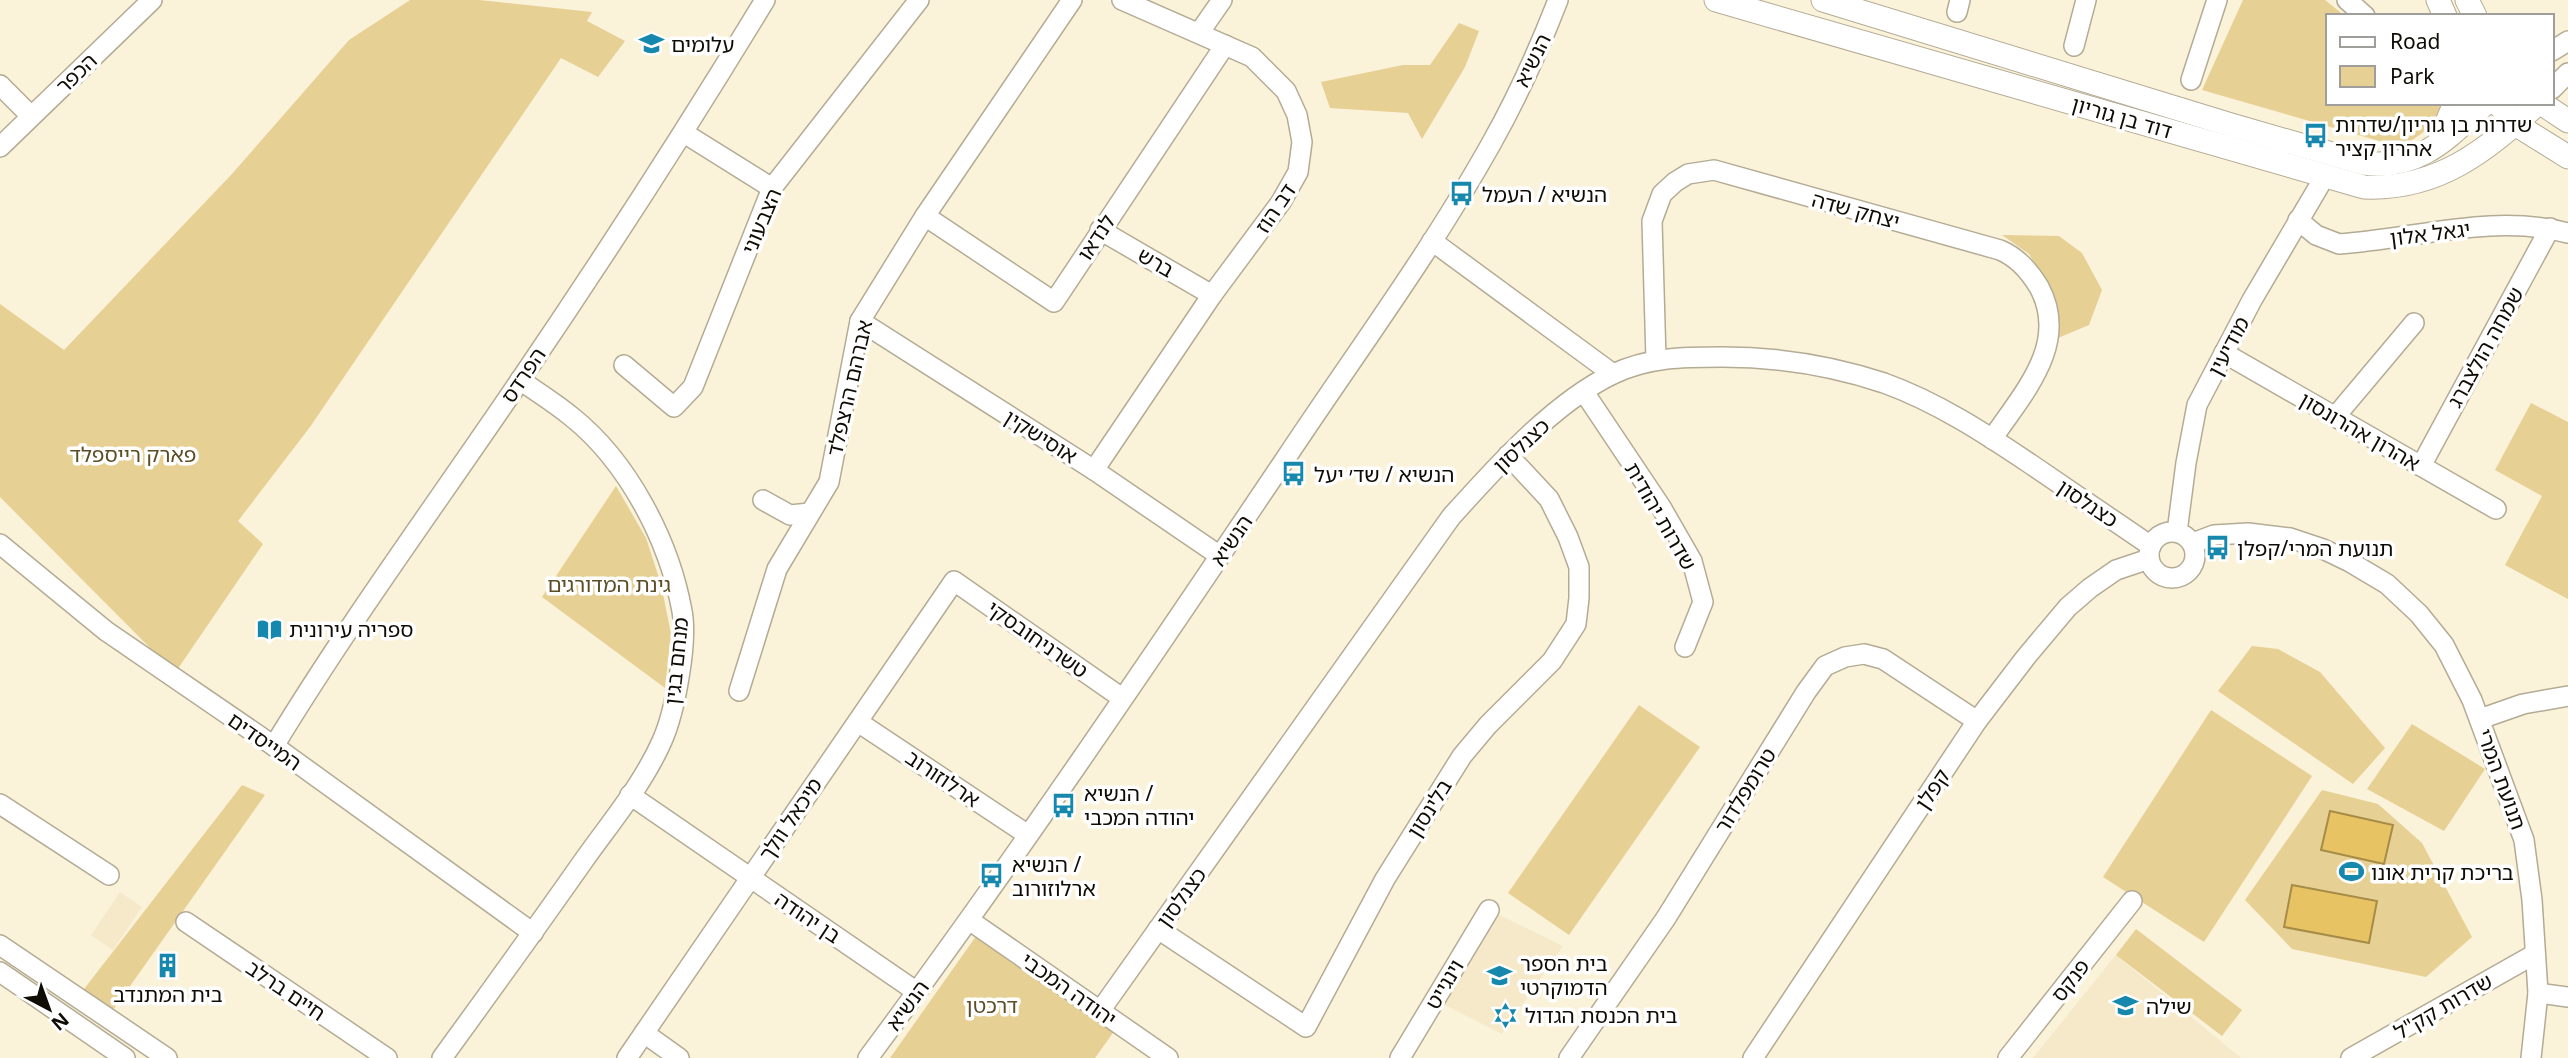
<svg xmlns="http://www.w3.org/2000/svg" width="2568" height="1058" viewBox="0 0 2568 1058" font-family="'Noto Sans','Noto Sans Hebrew',sans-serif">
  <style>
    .built { fill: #f5e9c9 }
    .green { fill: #e7d094 }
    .water { fill: #e7c363; stroke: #a68c47; stroke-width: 2 }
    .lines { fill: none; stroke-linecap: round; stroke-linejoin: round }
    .minor-casing { stroke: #b4ab95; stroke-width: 22 }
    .major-casing { stroke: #b4ab95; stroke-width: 25 }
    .minor { stroke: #fff; stroke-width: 19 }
    .major { stroke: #fff; stroke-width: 23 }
    .labels { text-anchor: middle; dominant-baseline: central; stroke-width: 7; stroke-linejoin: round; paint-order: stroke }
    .poi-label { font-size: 21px; fill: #0f0c05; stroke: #fff; text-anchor: start }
    .street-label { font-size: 21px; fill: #0f0c05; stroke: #fff }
    .park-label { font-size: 21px; fill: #5c4d25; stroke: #fff }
  </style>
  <rect width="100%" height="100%" fill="#fbf2da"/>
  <!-- built -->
  <g class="built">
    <path d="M120,892l22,15 -29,43 -22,-15z"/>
    <path d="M1489,910l74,36 -61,88 -59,-30z"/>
    <path d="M2116,955l125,103h-208z"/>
  </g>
  <!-- green -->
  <g class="green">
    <path d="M410,0h69l113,12 -5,9 38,20 -27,36 -37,-19 -251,369 -72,94 25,23 -88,129 -175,-176v-193l64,46 167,-175 118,-135z"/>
    <path d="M2243,0h82l20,16h-17v87h113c-5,23 -21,33 -41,44l-198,-57z"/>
    <path d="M1459,23l20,8 -14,36 -43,72 -14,-26 -78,-5 -9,-26 82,-17h27z"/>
    <path d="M2002,235l57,1 23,17 20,37 -13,35 -31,13 -3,-41 -26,-43z"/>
    <path d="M2531,403l37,19v177l-63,-34 37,-69 -47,-26z"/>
    <path d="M616,486l30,52 15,46 10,50 -6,54 -123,-91z"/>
    <path d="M2252,646l26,3 42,23 65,76 -32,36 -135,-93z"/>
    <path d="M1639,705l61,42 -131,188 -61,-42z"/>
    <path d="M2211,710l101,66 -108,166 -101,-65z"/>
    <path d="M2412,724l73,45 -41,62 -77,-42z"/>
    <path d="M242,785l23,10 -154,218 -30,-20z"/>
    <path d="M2322,790l56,14 44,39 50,94 -46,40 -134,-28 -47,-49z"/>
    <path d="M2136,929l106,81 -20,26 -106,-81z"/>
    <path d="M979,932l136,98 -20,28h-205z"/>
  </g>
  <!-- water -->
  <g class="water">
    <path d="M2330,811l63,14 -9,39 -63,-14z"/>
    <path d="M2292,885l85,16 -8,42 -85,-16z"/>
  </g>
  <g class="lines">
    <defs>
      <g id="minor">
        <path d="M2347,0l18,16"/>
        <path d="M1957,12l3,-12"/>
        <path d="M1199,33l23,-33"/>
        <path d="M2074,46l12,-46"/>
        <path d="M2552,51l16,-10"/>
        <path d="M2191,80l26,-80"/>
        <path d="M0,85l31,31"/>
        <path d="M2552,89l16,-16"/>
        <path d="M684,133l88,55"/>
        <path d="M0,147l152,-147"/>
        <path d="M925,216l129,86 171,-257"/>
        <path d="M2298,220l18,15 23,9c76,-5 154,-31 229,-11"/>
        <path d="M1100,230l112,65"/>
        <path d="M1432,241l181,133"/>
        <path d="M860,321l234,149 126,86"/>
        <path d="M2224,353l272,156"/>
        <path d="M1656,359l-4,-138 10,-27 13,-12 13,-8 26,-4 286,80c17,7 30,22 39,37 31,57 -16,106 -47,152"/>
        <path d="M624,365l50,42 19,-20 79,-199 147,-188"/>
        <path d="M1584,392l77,115 31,54 11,41 -18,45"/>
        <path d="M2335,417l79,-94"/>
        <path d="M2421,466l129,-238"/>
        <path d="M1094,470l118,-175 69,-93 17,-30 4,-30 -5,-27 -11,-24 -34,-34 -130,-57"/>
        <path d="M763,500l27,15 20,-2"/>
        <circle cx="2172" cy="555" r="23"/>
        <path d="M2177,532l9,-69 11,-58 55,-105 73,-124"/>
        <path d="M2193,543l21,-8 34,-2 42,5 33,11 27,13 37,22 32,30 25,31 28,55 52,140 8,60 6,93 -7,65"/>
        <path d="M0,544l106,87 168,115 259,187"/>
        <path d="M739,691l38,-122 52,-87 31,-161 65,-105 147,-216"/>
        <path d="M2480,719l43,-15 45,-8"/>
        <path d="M858,722l170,113"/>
        <path d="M274,746c76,-125 163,-243 245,-364 85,-125 167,-252 246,-382"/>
        <path d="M630,795l287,197"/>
        <path d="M0,804l109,71"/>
        <path d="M969,920l199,138"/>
        <path d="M186,922l201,136"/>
        <path d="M1158,929l148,98 79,-148 77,-123 26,-31 64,-64 24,-37 3,-26v-31l-11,-30 -19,-38 -41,-44"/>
        <path d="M0,945l167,113"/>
        <path d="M0,972l125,86"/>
        <path d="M2538,993l30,4"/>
        <path d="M1100,1011l351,-494c44,-49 102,-114 162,-143 37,-17 70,-17 109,-17 53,0 111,9 162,26 53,19 102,51 148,82 40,27 79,54 119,81"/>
        <path d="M644,1033l35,25"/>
        <path d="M442,1058c48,-66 95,-131 142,-198 27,-38 59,-76 78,-119 13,-29 26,-99 20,-130 -13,-71 -54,-149 -110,-194 -17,-14 -35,-25 -52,-37"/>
        <path d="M627,1058l327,-477 168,117"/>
        <path d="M868,1058c145,-195 282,-398 418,-600 69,-104 144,-205 205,-314 26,-46 48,-95 67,-144"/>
        <path d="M1400,1058l89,-148"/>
        <path d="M1569,1058l97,-140 140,-226 19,-26 20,-9 19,-3 19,5 94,62"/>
        <path d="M1753,1058l224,-337 49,-64 42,-50 22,-19 26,-18 33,-11"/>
        <path d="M2008,1058l124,-157"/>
        <path d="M2351,1058l184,-104"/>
      </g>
      <g id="major">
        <path d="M1716,0l648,187c74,3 122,-36 174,-84"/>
        <path d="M1823,0l408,125 132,38c57,7 84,-25 123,-60"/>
        <path d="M2438,0l7,16"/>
        <path d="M2467,0l8,16"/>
        <path d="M2497,103l26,26 45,28"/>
        <path d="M2541,103l27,18"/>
        <path d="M2440,139l15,-36"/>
      </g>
    </defs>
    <!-- minor casing -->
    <use href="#minor" class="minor-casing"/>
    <!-- major casing -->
    <use href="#major" class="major-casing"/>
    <!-- minor -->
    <use href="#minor" class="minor"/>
    <!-- major -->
    <use href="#major" class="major"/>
  </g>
  <!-- icons -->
  <defs>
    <symbol id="school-bare" viewBox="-9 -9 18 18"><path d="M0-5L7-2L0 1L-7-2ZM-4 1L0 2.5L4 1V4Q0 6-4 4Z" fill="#1687ad" stroke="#fff" stroke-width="2.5" paint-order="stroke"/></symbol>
    <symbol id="bus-bare" viewBox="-9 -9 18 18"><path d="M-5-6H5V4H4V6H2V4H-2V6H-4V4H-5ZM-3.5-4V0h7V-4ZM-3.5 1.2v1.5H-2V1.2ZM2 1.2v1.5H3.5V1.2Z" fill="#1687ad" stroke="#fff" stroke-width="2.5" paint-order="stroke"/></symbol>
    <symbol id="library-bare" viewBox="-9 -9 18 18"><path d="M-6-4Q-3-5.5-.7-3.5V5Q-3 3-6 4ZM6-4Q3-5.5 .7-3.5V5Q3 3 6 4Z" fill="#1687ad" stroke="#fff" stroke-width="2.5" paint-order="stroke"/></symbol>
    <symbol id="stadium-bare" viewBox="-9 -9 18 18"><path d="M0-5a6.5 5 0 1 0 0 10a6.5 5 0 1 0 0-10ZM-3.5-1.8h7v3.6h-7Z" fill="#1687ad" stroke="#fff" stroke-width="2.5" paint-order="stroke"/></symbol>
    <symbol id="building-bare" viewBox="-9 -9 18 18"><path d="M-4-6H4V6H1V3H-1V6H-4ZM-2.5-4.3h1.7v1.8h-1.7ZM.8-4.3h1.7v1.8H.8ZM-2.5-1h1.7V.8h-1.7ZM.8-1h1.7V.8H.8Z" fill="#1687ad" stroke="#fff" stroke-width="2.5" paint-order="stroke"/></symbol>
    <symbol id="synagogue-bare" viewBox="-9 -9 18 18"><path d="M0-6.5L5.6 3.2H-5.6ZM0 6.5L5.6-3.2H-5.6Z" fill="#1687ad" stroke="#fff" stroke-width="2.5" paint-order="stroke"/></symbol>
  </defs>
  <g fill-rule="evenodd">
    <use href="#school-bare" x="634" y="26" width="35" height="35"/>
    <use href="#bus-bare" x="2298" y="118" width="35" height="35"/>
    <use href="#bus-bare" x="1444" y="176" width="35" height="35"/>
    <use href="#bus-bare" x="1276" y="456" width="35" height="35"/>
    <use href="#bus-bare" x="2200" y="530" width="35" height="35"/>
    <use href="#library-bare" x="252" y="612" width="35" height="35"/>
    <use href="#bus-bare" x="1046" y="788" width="35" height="35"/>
    <use href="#stadium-bare" x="2334" y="854" width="35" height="35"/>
    <use href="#bus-bare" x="974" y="858" width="35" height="35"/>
    <use href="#building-bare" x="150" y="948" width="35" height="35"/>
    <use href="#school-bare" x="1482" y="958" width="35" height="35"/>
    <use href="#school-bare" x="2108" y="988" width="35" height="35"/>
    <use href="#synagogue-bare" x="1488" y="998" width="35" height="35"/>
  </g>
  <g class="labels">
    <!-- poi labels -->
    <g class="poi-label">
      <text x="671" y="44">עלומים</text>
      <text x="2335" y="124">שדרות בן גוריון/שדרות<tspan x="2335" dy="24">אהרון קציר</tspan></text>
      <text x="1482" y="194">הנשיא / העמל</text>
      <text x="1314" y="474">הנשיא / שד׳ יעל</text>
      <text x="2237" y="548">תנועת המרי/קפלן</text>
      <text x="289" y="629">ספריה עירונית</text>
      <text x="1084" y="793">הנשיא /<tspan x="1084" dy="24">יהודה המכבי</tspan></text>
      <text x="1012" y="864">הנשיא /<tspan x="1012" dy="24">ארלוזורוב</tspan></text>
      <text x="2371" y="872">בריכת קרית אונו</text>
      <text x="1520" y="963">בית הספר<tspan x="1520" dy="24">הדמוקרטי</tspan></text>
      <text x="168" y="994" text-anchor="middle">בית המתנדב</text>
      <text x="2146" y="1006">שילה</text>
      <text x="1525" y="1015">בית הכנסת הגדול</text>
    </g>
    <!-- street labels -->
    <g class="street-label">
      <text transform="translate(1532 60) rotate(-64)">הנשיא</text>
      <text transform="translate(76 73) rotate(-44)">הכפר</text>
      <text transform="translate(2122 117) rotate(16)">דוד בן גוריון</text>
      <text transform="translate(1275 208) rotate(-56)">דב הוז</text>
      <text transform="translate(1856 210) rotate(15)">יצחק שדה</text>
      <text transform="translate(761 221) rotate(-67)">הצבעוני</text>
      <text transform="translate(2430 233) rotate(-7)">יגאל אלון</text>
      <text transform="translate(1096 237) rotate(-57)">לנדאו</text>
      <text transform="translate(1156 262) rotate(30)">ברש</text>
      <text transform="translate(2228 346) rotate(-62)">מודיעין</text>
      <text transform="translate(2485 347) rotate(-61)">שמחה הולצברג</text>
      <text transform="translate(523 375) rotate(-56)">הפרדס</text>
      <text transform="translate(849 388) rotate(-77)">אברהם הרצפלד</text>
      <text transform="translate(2360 431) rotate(30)">אהרון אהרונסון</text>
      <text transform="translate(1041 436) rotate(32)">אוסישקין</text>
      <text transform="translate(1521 445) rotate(-43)">כצנלסון</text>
      <text transform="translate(2088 503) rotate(34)">כצנלסון</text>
      <text transform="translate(1661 516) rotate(60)">שדרות יהודית</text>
      <text transform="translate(1231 540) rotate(-56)">הנשיא</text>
      <text transform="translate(1038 639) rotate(35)">טשרניחובסקי</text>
      <text transform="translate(676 661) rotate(-84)">מנחם בגין</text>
      <text transform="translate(265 741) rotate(35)">המייסדים</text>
      <text transform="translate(943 778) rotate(34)">ארלוזורוב</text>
      <text transform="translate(2502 779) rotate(70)">תנועת המרי</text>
      <text transform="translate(1932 789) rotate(-56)">קפלן</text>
      <text transform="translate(1745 790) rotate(-58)">טרומפלדור</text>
      <text transform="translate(1429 808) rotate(-58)">בלינסון</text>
      <text transform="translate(790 819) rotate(-56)">מיכאל וולך</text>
      <text transform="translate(1181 897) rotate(-54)">כצנלסון</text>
      <text transform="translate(808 917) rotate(34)">בן יהודה</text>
      <text transform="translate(2070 980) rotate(-52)">פנקס</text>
      <text transform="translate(1444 984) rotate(-59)">וינגייט</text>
      <text transform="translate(1069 989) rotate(35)">יהודה המכבי</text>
      <text transform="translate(286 990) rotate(34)">חיים ברלב</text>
      <text transform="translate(907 1005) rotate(-54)">הנשיא</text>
      <text transform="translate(2443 1006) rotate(-30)">שדרות קק"ל</text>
    </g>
    <!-- park labels -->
    <g class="park-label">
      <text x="133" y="454">פארק רייספלד</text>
      <text x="609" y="584">גינת המדורגים</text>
      <text x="992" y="1005">דרכטן</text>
    </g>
  </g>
  <!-- legend -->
  <rect x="2326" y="14" width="228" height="91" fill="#ffffff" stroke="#9f9e9b" stroke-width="2"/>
  <rect x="2340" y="37" width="35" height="10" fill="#ffffff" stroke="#9f9e9b" stroke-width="2"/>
  <text x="2390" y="49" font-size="21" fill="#0f0c05">Road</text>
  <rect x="2340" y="66" width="35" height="21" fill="#e7d094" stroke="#9f9e9b" stroke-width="2"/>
  <text x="2390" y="84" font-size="21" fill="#0f0c05">Park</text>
  <!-- north arrow -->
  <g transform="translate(49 1009) rotate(139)" stroke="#ffffff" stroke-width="5" paint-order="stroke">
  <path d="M0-5L12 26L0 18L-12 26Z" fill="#0f0c05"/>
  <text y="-10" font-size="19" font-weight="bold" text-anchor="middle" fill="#0f0c05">N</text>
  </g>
</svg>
